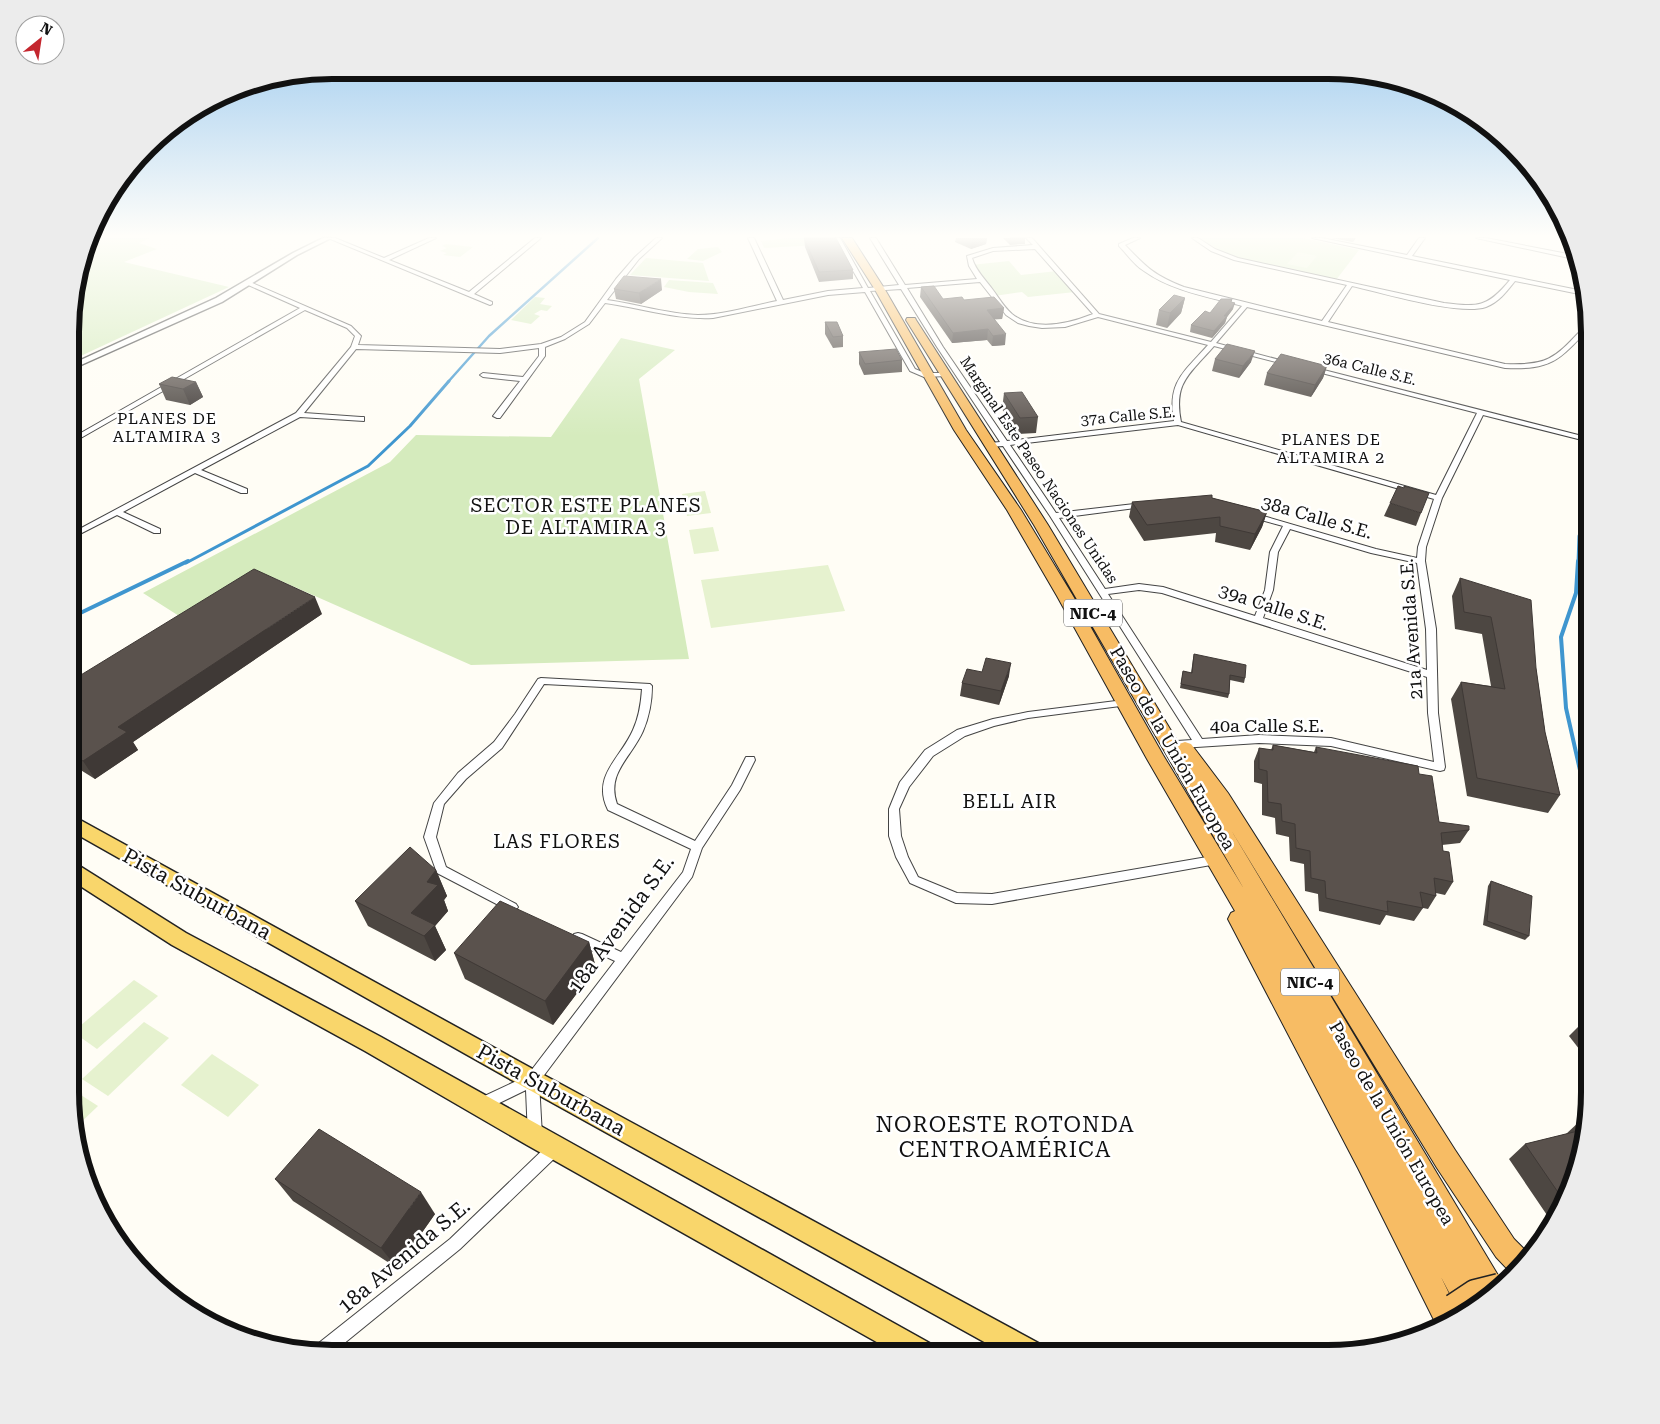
<svg xmlns="http://www.w3.org/2000/svg" width="1660" height="1424" viewBox="0 0 1660 1424" font-family="'Roboto Serif',serif">
  <style>
    .green { fill: #d5ebbd }
    .pitch { fill: #e6f2cf }
    .lines { fill: none; stroke-linecap: round; stroke-linejoin: round }
    .stream-far3 { stroke: #3f96cf; stroke-width: 2.5 }
    .stream-far2 { stroke: #3f96cf; stroke-width: 3 }
    .stream-far1 { stroke: #3f96cf; stroke-width: 4 }
    .stream { stroke: #3f96cf; stroke-width: 4.5 }
    .minor-casing { stroke: #444; stroke-width: 2 }
    .tertiary-casing { stroke: #444; stroke-width: 3 }
    .primary-casing { stroke: #222; stroke-width: 3 }
    .trunk-casing { stroke: #222; stroke-width: 2 }
    .minor { fill: #fff; fill-rule: evenodd }
    .tertiary { fill: #fff; fill-rule: evenodd }
    .primary { fill: #f9d66b; fill-rule: evenodd }
    .trunk { fill: #f7bc64; fill-rule: evenodd }
    .trunk-bridge-casing { stroke: #222; stroke-width: 29; stroke-linecap: butt }
    .trunk-bridge { stroke: #f7bc64; stroke-width: 26 }
    .wall { fill: #4d4742 }
    .shaded-wall { fill: #3f3936 }
    .building { fill: #5a524d; stroke: #3f3936 }
    .labels { text-anchor: middle; dominant-baseline: central; stroke-width: 5; stroke-linejoin: round; paint-order: stroke }
    .far-street-label { font-size: 15px; fill: #111; stroke: #fff }
    .far-neighbourhood-label { font-size: 16px; letter-spacing: 1px; fill: #111; stroke: #fff }
    .shield { fill: #fff; stroke: #585858; stroke-width: 1 }
    .shield-label { font-size: 16px; font-weight: bold; fill: #111 }
    .street-label { font-size: 18px; fill: #111; stroke: #fff }
    .neighbourhood-label { font-size: 19px; letter-spacing: 1px; fill: #111; stroke: #fff }
    .near-street-label { font-size: 21px; fill: #111; stroke: #fff }
    .near-neighbourhood-label { font-size: 22px; letter-spacing: 1px; fill: #111; stroke: #fff }
    .rim { fill: none; stroke: #111; stroke-width: 6 }
  </style>
  <rect width="100%" height="100%" fill="#fffdf5"/>
  <!-- green -->
  <g class="green">
    <path d="M93,238h57l-11,5 18,6 -33,13 105,25 -157,73v-62z"/>
    <path d="M789,238h43l4,6 -72,4 -3,-7z"/>
    <path d="M1199,238h104l56,12 -23,30c-46,-10 -98,-15 -137,-42z"/>
    <path d="M446,244l27,3 -13,10 -17,-2 4,-2 -7,-2 7,-3 -5,-2z"/>
    <path d="M718,247l4,5 -19,9 -16,-2 11,-10z"/>
    <path d="M646,258l57,5 6,18 -79,-6z"/>
    <path d="M1009,261l12,14 36,-4 18,21 -47,5 -6,-5 -28,4 -23,-31z"/>
    <path d="M669,280l44,3 5,11 -29,-2 -25,-5z"/>
    <path d="M535,297l10,1 -5,6 12,2 -5,5 -6,-1 -7,4 6,2 -9,8 -20,-4z"/>
    <path d="M621,338l54,12 -36,29 50,280 -218,6 -199,-88 -82,46 -47,-30 247,-131 26,-27 135,2z"/>
  </g>
  <!-- pitch -->
  <g class="pitch">
    <path d="M1298,252l19,4 -10,12 -20,-4z"/>
    <path d="M705,491l6,22 -24,3 -5,-22z"/>
    <path d="M713,527l6,24 -25,3 -5,-24z"/>
    <path d="M828,565l17,46 -134,17 -10,-48z"/>
    <path d="M134,980l24,16 -61,53 -24,-17z"/>
    <path d="M144,1022l25,16 -61,58 -26,-17z"/>
    <path d="M212,1054l47,31 -31,32 -47,-32z"/>
    <path d="M73,1090l25,16 -23,22 -4,-19v-18z"/>
  </g>
  <g class="lines">
    <!-- stream-far3 -->
    <path class="stream-far3" d="M448,382l41,-46 109,-98"/>
    <!-- stream-far2 -->
    <g class="stream-far2">
      <path d="M186,563l182,-97 42,-40 39,-45"/>
      <path d="M1578,563l1,-27 11,-30"/>
    </g>
    <!-- stream-far1 -->
    <g class="stream-far1">
      <path d="M1578,561l-2,32 -15,44 5,71 18,80"/>
      <path d="M72,617l116,-56"/>
    </g>
    <!-- stream -->
    <path class="stream" d="M1584,787l6,27"/>
    <defs>
      <g id="minor">
        <path d="M328,238h7l49,20 45,-20h7l-47,22 80,32 66,-54h6l-67,56 18,8v2l-2,1z"/>
        <path d="M656,238h6l-23,21 -32,41c30,4 60,14 91,15 26,0 53,-9 79,-14l-29,-63h6l29,62 45,-9 35,-3 -29,-50h6l28,50 31,-3 -29,-47h6l29,47 72,-6 -8,-13 -2,-10 26,-8 40,-3 -7,-7h6l67,76 112,28 31,-36c-33,-9 -70,-15 -98,-35 -10,-6 -17,-17 -25,-25v-2l14,-6h7l-15,7c21,22 30,31 59,42l138,34 25,-36 -113,-25 -23,-9 -19,-13h6l17,11 23,9 206,45c34,4 43,5 66,-23l-198,-42h10l85,17 12,-17h6l-13,18 171,35 1,4 -69,-14c-8,10 -16,21 -29,26 -27,9 -103,-14 -134,-21l-24,36 177,42c47,2 51,-8 82,-40l2,-1v5c-30,33 -38,42 -84,40l-258,-61 -31,36 75,20 -3,2 -74,-19c-24,28 -41,36 -33,76l255,73 41,-82 -167,-43v-2l2,-1 278,71v4l-107,-27 -41,83 -16,49 -1,14 11,68 2,84 7,54 -1,3 -4,1 -109,-25 -72,-3 -78,5 -4,-1 -1,-3 1,-3 15,-1 -142,-224 -47,-70 -13,1 -4,-2 4,-2 10,-1 -63,-95 -36,-58 -31,2 45,78 10,4h20l2,1v2l-23,1 -14,-6 -45,-79 -37,3 -115,23c-37,2 -72,-10 -108,-15l-16,21 -24,15 -20,8v9l-45,62h-3l-4,-2 27,-35 -37,-4 -3,-2 3,-2 40,4 16,-21v-8l-39,5 -144,-4 -52,64 57,4h3v4l-64,-4 -99,53 46,19v4h-6l-46,-20 -72,39 37,17v4h-6l-37,-18 -45,23v-5l224,-120 55,-66 4,-11 -8,-8 -42,-18 -233,133v-5l228,-130 -54,-24v-2h4l101,44 10,10 -3,9 142,4 41,-5 20,-7 24,-15 31,-43 19,-22zM1035,249l58,65c-25,10 -58,18 -81,0 -8,-7 -13,-16 -19,-24 -8,-11 -17,-19 -21,-32l21,-7zM980,282l26,33 12,8 11,3 13,2 23,-1 33,-10 110,28c-24,27 -41,37 -34,76l-167,20 -64,-94 -36,-59zM1178,425l256,74 -16,48 -1,11 -41,-9 -123,-36 -4,2 1,2 33,9 -13,26 -5,38 -10,26 -92,-29 -24,-3 -34,5 -46,-71 84,-11 4,-2 -4,-2 -87,10 -46,-68zM1290,529l81,24 46,10 9,66 1,41 -164,-52 10,-28 5,-38zM1139,590l23,3 265,84 1,36 6,49 -103,-24 -72,-3 -57,4 -94,-145z"/>
        <path d="M1476,238h10l87,17 1,4z"/>
        <path d="M541,678l109,6 2,2c0,15 -3,31 -9,45 -12,27 -37,42 -26,73l78,37 37,-56 14,-28h8l1,3 -15,30 -38,58 -10,29 -153,205 3,54 -2,5 -5,2 -5,-2 -2,-5 -2,-46 -45,22 -5,-2 -2,-5 2,-5 51,-24 88,-115 -41,-19 -2,-4 2,-4 4,-1 4,1 39,18 62,-80 8,-23 -83,-39c-17,-34 13,-52 25,-80 6,-13 8,-27 9,-41l-98,-5 -42,64 -36,31 -22,25 -8,33 10,30 70,37 2,3 -2,3 -4,2 -4,-2 -71,-37 -13,-36 10,-34 24,-30 36,-31 21,-28 23,-35z"/>
        <path d="M1124,700l5,3 -1,2 -100,13 -34,8 -29,10 -32,20 -24,31 -10,22 2,27 7,21 10,20 39,16 35,1 215,-37 4,2 2,3 -2,3 -219,39 -36,-1 -46,-20 -14,-26 -7,-21v-27l11,-27 25,-32 32,-20 36,-11 35,-7z"/>
        <path d="M555,1141l5,2 2,5 -2,5 -100,96 -129,105 -17,-4 1,-4 135,-107 100,-96z"/>
      </g>
      <path id="tertiary" d="M323,238h8l-34,17 -75,47 -150,67v-5l144,-66 77,-45z"/>
      <g id="primary">
        <path d="M71,815l469,258 502,272 4,9h-40l-482,-267 -453,-256z"/>
        <path d="M71,863l7,2 108,68 195,104 552,308 4,9h-39l-371,-209 -162,-94 -193,-106 -101,-65z"/>
      </g>
      <path id="trunk" d="M842,238h10l32,50 82,142 55,80 52,86 90,159 81,134 -210,-364 -128,-205 1,-2h8l1,2 132,205 131,219 6,-2 6,2 37,49 227,357 59,89 15,15 -15,22 -18,-19 -59,-89 -206,-338 271,452v2l-42,29 -19,-36 18,37 -21,14 -80,-160 -130,-249 3,-6 4,-2 -88,-152 -90,-163 -50,-86 -53,-80 -80,-142z"/>
    </defs>
    <!-- minor casing -->
    <use href="#minor" class="minor-casing"/>
    <!-- tertiary casing -->
    <use href="#tertiary" class="tertiary-casing"/>
    <!-- primary casing -->
    <use href="#primary" class="primary-casing"/>
    <!-- trunk casing -->
    <use href="#trunk" class="trunk-casing"/>
    <!-- minor -->
    <use href="#minor" class="minor"/>
    <!-- tertiary -->
    <use href="#tertiary" class="tertiary"/>
    <!-- primary -->
    <use href="#primary" class="primary"/>
    <!-- trunk -->
    <use href="#trunk" class="trunk"/>
    <defs>
      <path id="trunk-bridge" d="M1454,1307l21,-14 24,-6"/>
    </defs>
    <!-- trunk-bridge casing -->
    <use href="#trunk-bridge" class="trunk-bridge-casing"/>
    <!-- trunk-bridge -->
    <use href="#trunk-bridge" class="trunk-bridge"/>
  </g>
  <!-- wall -->
  <g class="wall">
    <path d="M804,238l49,32v9l-34,3 -14,-35z"/>
    <path d="M956,238h31l-1,6 -15,5 -16,-7z"/>
    <path d="M1003,238h22v6l-15,1z"/>
    <path d="M1331,238h25l-3,4z"/>
    <path d="M921,287l22,12 21,1 40,8 -2,11h-8l11,26 -13,1 -5,-6 -35,3 -32,-46z"/>
    <path d="M614,289l48,1 -21,14 -25,-5z"/>
    <path d="M1185,298l-4,15 -14,15 -11,-3 3,-15z"/>
    <path d="M1233,309l-6,8 -2,6 -13,15 -22,-6 1,-7 19,-12z"/>
    <path d="M825,322l18,14v11l-10,1 -8,-14z"/>
    <path d="M859,352l43,8v12l-38,3 -5,-11z"/>
    <path d="M1215,359l36,3 -12,16 -27,-7z"/>
    <path d="M1327,366l-4,12 -12,19 -47,-12 3,-12z"/>
    <path d="M196,382l7,15 -13,8 -24,-5 -7,-16z"/>
    <path d="M1004,393l34,24 -2,16 -18,1 -16,-25z"/>
    <path d="M1212,498l55,14 -5,15 -12,23 -35,-8 1,-9 -72,8 -15,-24 3,-15z"/>
    <path d="M1390,503l31,10 -5,13 -32,-10z"/>
    <path d="M1460,578l76,90 9,64 15,63 -12,18 -81,-17 -16,-97 10,-17 30,4 -9,-52 -27,-5 -3,-33z"/>
    <path d="M322,614l-189,128 5,8 -43,29 -24,-15v-83z"/>
    <path d="M1194,654l51,24 -1,5 -14,-3 -1,14 -1,4 -48,-10 3,-17 8,2 2,-14z"/>
    <path d="M982,672l27,4 -10,29 -39,-9 2,-13z"/>
    <path d="M1273,745l41,7 2,-5 103,27 20,48 30,8 -9,13 -18,2 1,6 10,31 -8,13 -9,-2v3l-8,13 -5,-1 -9,13 -28,-6 -6,10 -61,-14 -1,-17 -13,-3 -1,-27 -14,-3 -1,-24 -13,-3 -1,-16 -13,-3v-31l-8,-2v-21l5,-13 12,2z"/>
    <path d="M436,870l11,26 -3,4 4,11 -13,15 11,24 -11,11 -67,-35 -13,-25z"/>
    <path d="M1491,881l38,55 -4,4 -42,-15 5,-39z"/>
    <path d="M589,942l7,26 -43,57 -88,-46 -11,-26z"/>
    <path d="M1590,1019v44l-21,-27 16,-16z"/>
    <path d="M1584,1120l-14,72 -19,29 -42,-62 16,-15 41,-10 14,-13z"/>
    <path d="M275,1179l160,35 -38,54 -104,-67z"/>
  </g>
  <!-- shaded-wall -->
  <g class="shaded-wall">
    <path d="M972,238h15l-1,6 -15,5z"/>
    <path d="M661,279l1,11 -21,14 -2,-11z"/>
    <path d="M1185,298l-4,15 -14,15 3,-15z"/>
    <path d="M1235,303l-2,6 -6,8 -2,6 -13,15 2,-7 10,-15z"/>
    <path d="M1004,308l-2,11 -16,1 1,-10z"/>
    <path d="M988,329l-1,11 -35,3 1,-10z"/>
    <path d="M1006,334l-1,11 -13,1 1,-10z"/>
    <path d="M1255,351l-4,11 -12,16 4,-12z"/>
    <path d="M1327,366l-4,12 -12,19 4,-12z"/>
    <path d="M196,382l7,15 -13,8 -7,-16z"/>
    <path d="M1267,512l-5,15 -12,23 5,-16z"/>
    <path d="M315,597l7,17 -189,128 5,8 -43,29 -12,-18 35,-34z"/>
    <path d="M1011,663l-2,13 -10,29 2,-14z"/>
    <path d="M436,870l11,26 -3,4 4,11 -13,15 11,24 -11,11 -11,-25 -13,-23 16,-31z"/>
    <path d="M589,942l7,26 -43,57 -8,-24z"/>
    <path d="M421,1192l14,22 -38,54 -16,-20z"/>
  </g>
  <!-- building -->
  <g class="building">
    <path d="M804,238h32l17,32 -34,2z"/>
    <path d="M1010,238h15l-14,1z"/>
    <path d="M624,276l37,3 -22,14 -25,-4z"/>
    <path d="M934,286l9,13 19,-2 2,3 30,-3 10,11 -17,2 19,24 -13,2 -5,-7 -35,4 -32,-46z"/>
    <path d="M1174,295l11,3 -15,15 -11,-3z"/>
    <path d="M1221,299h11l-1,3 4,1 -11,13h3l-13,15 -23,-6 14,-14 5,2z"/>
    <path d="M825,322h12l6,14 -10,1z"/>
    <path d="M1227,344l28,7 -12,15 -28,-7z"/>
    <path d="M896,349l6,11 -37,4 -6,-12z"/>
    <path d="M1281,354l46,12 -12,19 -48,-12z"/>
    <path d="M172,377l24,5 -13,7 -24,-5z"/>
    <path d="M1022,392l16,25 -18,1 -16,-25z"/>
    <path d="M1398,486l6,2v-2l25,7 -8,20 -31,-10z"/>
    <path d="M1212,495v3l55,14 -12,22 -35,-8v-9l-73,8 -15,-23z"/>
    <path d="M254,569l61,28 -197,130 9,5 -44,29 -12,-7v-73z"/>
    <path d="M1460,578l71,22 5,68 9,64 15,63 -83,-17 -16,-96 44,7 -14,-72 -27,-5z"/>
    <path d="M1194,654l52,11 -1,13 -15,-3 -1,19 -48,-10 2,-13 9,2z"/>
    <path d="M986,658l25,5 -10,28 -39,-8 5,-14 15,3z"/>
    <path d="M1273,745l44,8 -1,-6 102,19 1,8 13,2 7,46 30,4v4l-28,3 2,18 6,1 4,30 -19,-4 2,18 -16,-4 3,16 -36,-7 1,11 -62,-14 -1,-17 -14,-3 -1,-27 -14,-3 -1,-24 -13,-3 -1,-17 -13,-2 -1,-31 -8,-2v-21l14,2z"/>
    <path d="M410,847l26,23 -9,12 11,3 -27,28 24,12 -11,11 -69,-35z"/>
    <path d="M1491,881l41,15 -3,40 -42,-15z"/>
    <path d="M500,901l89,41 -44,59 -91,-48z"/>
    <path d="M1590,1019v8l-5,-7z"/>
    <path d="M1584,1120l-1,6 -3,-5z"/>
    <path d="M319,1129l102,63 -40,56 -106,-69z"/>
    <path d="M1582,1130l-12,62 -6,9 -39,-57z"/>
  </g>
  <!-- sky -->
  <linearGradient id="sky" x2="0" y2="1"><stop stop-color="#95c6ee"/><stop offset="0.54" stop-color="#fffefa"/><stop offset="1" stop-color="#fffefa" stop-opacity="0"/></linearGradient>
  <rect width="1660" height="437" fill="url(#sky)"/>
  <g class="labels">
    <!-- far-street labels -->
    <g class="far-street-label">
      <text transform="translate(1370 369) rotate(14)">36a Calle S.E.</text>
      <text transform="translate(1128 416) rotate(-5)">37a Calle S.E.</text>
      <text transform="translate(1039 470) rotate(56)">Marginal Este Paseo Naciones Unidas</text>
    </g>
    <!-- far-neighbourhood labels -->
    <g class="far-neighbourhood-label">
      <text x="167" y="418">PLANES DE<tspan x="167" dy="18">ALTAMIRA 3</tspan></text>
      <text x="1331" y="439">PLANES DE<tspan x="1331" dy="18">ALTAMIRA 2</tspan></text>
    </g>
    <!-- shield labels -->
    <g class="shield">
      <rect x="1064" y="599.5" width="58" height="27" rx="4"/>
      <rect x="1281" y="968.5" width="58" height="27" rx="4"/>
    </g>
    <g class="shield-label">
      <text x="1093" y="613">NIC-4</text>
      <text x="1310" y="982">NIC-4</text>
    </g>
    <!-- street labels -->
    <g class="street-label">
      <text transform="translate(1317 517) rotate(16)">38a Calle S.E.</text>
      <text transform="translate(1274 607) rotate(18)">39a Calle S.E.</text>
      <text transform="translate(1411 629) rotate(-94)">21a Avenida S.E.</text>
      <text x="1267" y="725">40a Calle S.E.</text>
      <text transform="translate(1173 748) rotate(60)">Paseo de la Unión Europea</text>
      <text transform="translate(1392 1123) rotate(60)">Paseo de la Unión Europea</text>
    </g>
    <!-- neighbourhood labels -->
    <g class="neighbourhood-label">
      <text x="586" y="505">SECTOR ESTE PLANES<tspan x="586" dy="22">DE ALTAMIRA 3</tspan></text>
      <text x="1010" y="801">BELL AIR</text>
      <text x="557" y="841">LAS FLORES</text>
    </g>
    <!-- near-street labels -->
    <g class="near-street-label">
      <text transform="translate(197 894) rotate(29)">Pista Suburbana</text>
      <text transform="translate(621 924) rotate(-54)">18a Avenida S.E.</text>
      <text transform="translate(551 1090) rotate(29)">Pista Suburbana</text>
      <text transform="translate(404 1256) rotate(-40)">18a Avenida S.E.</text>
    </g>
    <!-- near-neighbourhood labels -->
    <g class="near-neighbourhood-label">
      <text x="1005" y="1124">NOROESTE ROTONDA<tspan x="1005" dy="25">CENTROAMÉRICA</tspan></text>
    </g>
  </g>
  <!-- crop -->
  <path d="M0 0H1660V1424H0ZM332 79H1328A253 253 0 0 1 1581 332V1092A253 253 0 0 1 1328 1345H332A253 253 0 0 1 79 1092V332A253 253 0 0 1 332 79Z" fill="#ececec" fill-rule="evenodd"/>
  <path class="rim" d="M332 79H1328A253 253 0 0 1 1581 332V1092A253 253 0 0 1 1328 1345H332A253 253 0 0 1 79 1092V332A253 253 0 0 1 332 79Z"/>
  <!-- north arrow -->
  <g transform="translate(40 40) rotate(30)"><circle r="24" fill="#ffffff" stroke="#a0a0a0"/>
  <path d="M0-4L9 19L0 12L-9 19Z" fill="#c4262e"/>
  <text y="-8" font-size="14" font-weight="bold" text-anchor="middle" fill="#111111">N</text>
  </g>
</svg>
